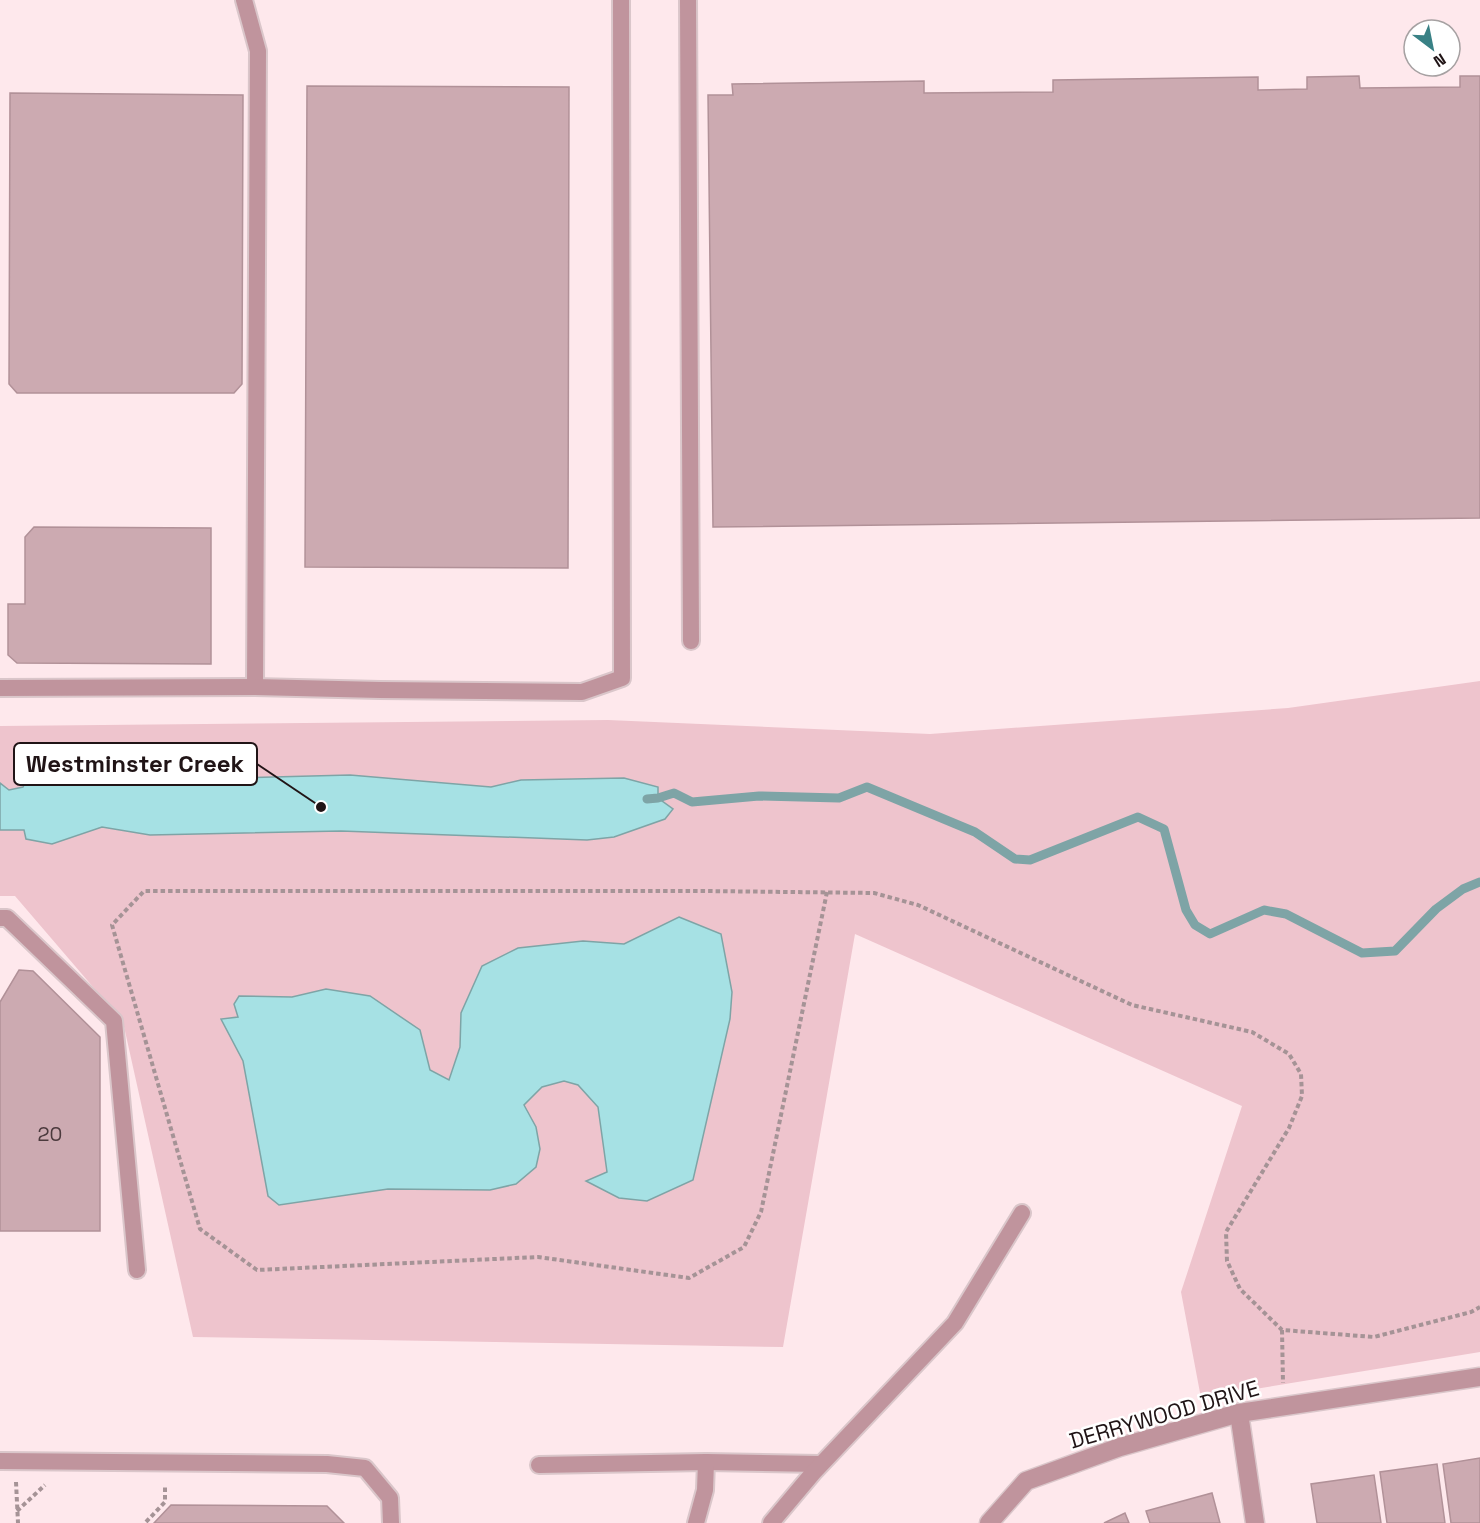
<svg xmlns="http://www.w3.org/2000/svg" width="1480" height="1523" viewBox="0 0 1480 1523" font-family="'Space Grotesk',sans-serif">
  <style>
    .green { fill: #eec4cd }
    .water { fill: #a6e1e4; stroke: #7ea4a6; stroke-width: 1.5 }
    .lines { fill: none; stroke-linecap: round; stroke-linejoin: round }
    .stream { stroke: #7ea4a6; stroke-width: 9 }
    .building { fill: #ccaab1; stroke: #b19198; stroke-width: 1.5 }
    .lane-casing { stroke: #dac6ca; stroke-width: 20 }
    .street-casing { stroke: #dac6ca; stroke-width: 21 }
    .path { stroke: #a59396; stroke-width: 4; stroke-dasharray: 4.5 3; stroke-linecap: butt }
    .lane { stroke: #c0949d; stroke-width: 16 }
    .street { stroke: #c0949d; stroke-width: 18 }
    .labels { text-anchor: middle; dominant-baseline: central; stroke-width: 5; stroke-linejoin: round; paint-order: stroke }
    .number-label { font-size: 20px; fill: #4b3a3d }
    .street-label { font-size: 22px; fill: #201416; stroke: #fff }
    .leader { fill: none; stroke: #201416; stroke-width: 2 }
    .callout-dot { fill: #201416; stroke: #fff; stroke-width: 2 }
    .callout { fill: #fff; stroke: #201416; stroke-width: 2 }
    .callout-label { font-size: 24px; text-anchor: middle; font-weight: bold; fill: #201416 }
  </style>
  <rect width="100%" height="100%" fill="#fee8ec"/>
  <!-- green -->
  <path class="green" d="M1480,681v671l-279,46 -20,-106 61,-186 -387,-172 -72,413 -590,-10 -70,-315 -108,-126h-15v-170l608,-6 322,14 358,-26z"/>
  <!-- water -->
  <g class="water">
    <path d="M48,768l150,11 152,-4 141,12 30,-7 103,-2 34,9v11l15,11 -8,10 -51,18 -27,3 -246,-9 -191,4 -48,-8 -50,17 -26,-5 -2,-9h-24v-47l9,7 14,-3 7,-16z"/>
    <path d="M679,917l42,17 11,58 -2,27 -37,161 -46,21 -28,-3 -33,-17 21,-9 -9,-65 -20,-22 -14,-4 -22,6 -18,18 12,22 4,22 -4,18 -20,17 -26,6 -102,-1 -109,16 -11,-9 -25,-135 -22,-42 17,-2 -4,-13 5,-8 53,1 34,-8 44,7 50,34 10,40 19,10 11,-33 1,-34 21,-47 36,-18 65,-7 41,3z"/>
  </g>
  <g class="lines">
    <!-- stream -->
    <path class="stream" d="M647,799l11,-1 16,-5 18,9 67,-6 80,2 28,-11 108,45 40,27 15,1 108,-43 26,12 22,81 9,15 15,9 54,-24 22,4 76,39 33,-2 41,-42 27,-20 17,-7"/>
  </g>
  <!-- building -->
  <g class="building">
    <path d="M1359,76l1,12 100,-1v-11h20v442l-767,9 -5,-432h25l-1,-11 192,-3v12l129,-1v-12l205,-3v13l49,-1v-12z"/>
    <path d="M307,86l262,1 -1,481 -263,-1z"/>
    <path d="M10,93l233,2 -1,289 -8,9h-217l-8,-9z"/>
    <path d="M34,527l177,1v136l-194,-1 -9,-8v-51h17v-67z"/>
    <path d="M19,970l14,1 67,66v194h-100v-229z"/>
    <path d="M1480,1458v65h-29l-8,-59z"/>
    <path d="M1437,1464l8,59h-58l-7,-51z"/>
    <path d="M1374,1475l7,48h-64l-6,-39z"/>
    <path d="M1212,1493l8,30h-70l-4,-12z"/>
    <path d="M171,1505l156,1 17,17h-190z"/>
    <path d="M1125,1513l4,10h-25z"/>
  </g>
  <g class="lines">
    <defs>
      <g id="lane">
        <path d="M244,0l14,51 -3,636"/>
        <path d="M688,0l3,641"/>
        <path d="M0,688l255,-1 125,3 202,2 40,-14 -1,-678"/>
        <path d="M0,918h7l107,103 23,249"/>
        <path d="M0,1461l327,3 38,4 25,30 1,25"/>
        <path d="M706,1462l114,2"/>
        <path d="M539,1465l167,-3 -1,28 -9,33"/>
        <path d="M771,1523l42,-50 142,-150 67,-110"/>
      </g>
      <g id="street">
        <path d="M1239,1413l16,110"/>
        <path d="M989,1523l37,-42 94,-34 119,-34 241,-36"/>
      </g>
    </defs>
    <!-- lane casing -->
    <use href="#lane" class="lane-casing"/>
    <!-- street casing -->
    <use href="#street" class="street-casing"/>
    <!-- path -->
    <g class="path">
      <path d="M827,892l-66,320 -17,35 -55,31 -151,-21 -281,13 -57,-41 -88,-304 32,-34h561l169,2 44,12 214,100 120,27 37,22 12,20 1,22 -13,32 -63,104 1,29 13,28 42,41 92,7 97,-25 9,-5"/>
      <path d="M1282,1330l1,53"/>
      <path d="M16,1482l2,41"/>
      <path d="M17,1511l28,-26"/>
      <path d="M146,1522l19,-20v-17"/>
    </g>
    <!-- lane -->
    <use href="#lane" class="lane"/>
    <!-- street -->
    <use href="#street" class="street"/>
  </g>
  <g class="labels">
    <!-- number labels -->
    <g class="number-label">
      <text x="50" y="1134">20</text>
    </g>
    <!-- street labels -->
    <g class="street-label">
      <text transform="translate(1164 1414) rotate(-16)">DERRYWOOD DRIVE</text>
    </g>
  </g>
  <!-- callouts -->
  <path class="leader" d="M321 807L257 764"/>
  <circle class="callout-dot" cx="321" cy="807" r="6"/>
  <rect class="callout" x="14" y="743" width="243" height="42" rx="6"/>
  <g class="callout-label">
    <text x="135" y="772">Westminster Creek</text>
  </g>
  <!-- north arrow -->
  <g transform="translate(1432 48) rotate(148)"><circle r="28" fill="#ffffff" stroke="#a6a1a2" stroke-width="1.5"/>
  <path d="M0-4.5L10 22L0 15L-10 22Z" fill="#398185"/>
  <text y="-9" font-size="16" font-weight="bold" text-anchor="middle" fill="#201416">N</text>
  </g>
</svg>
